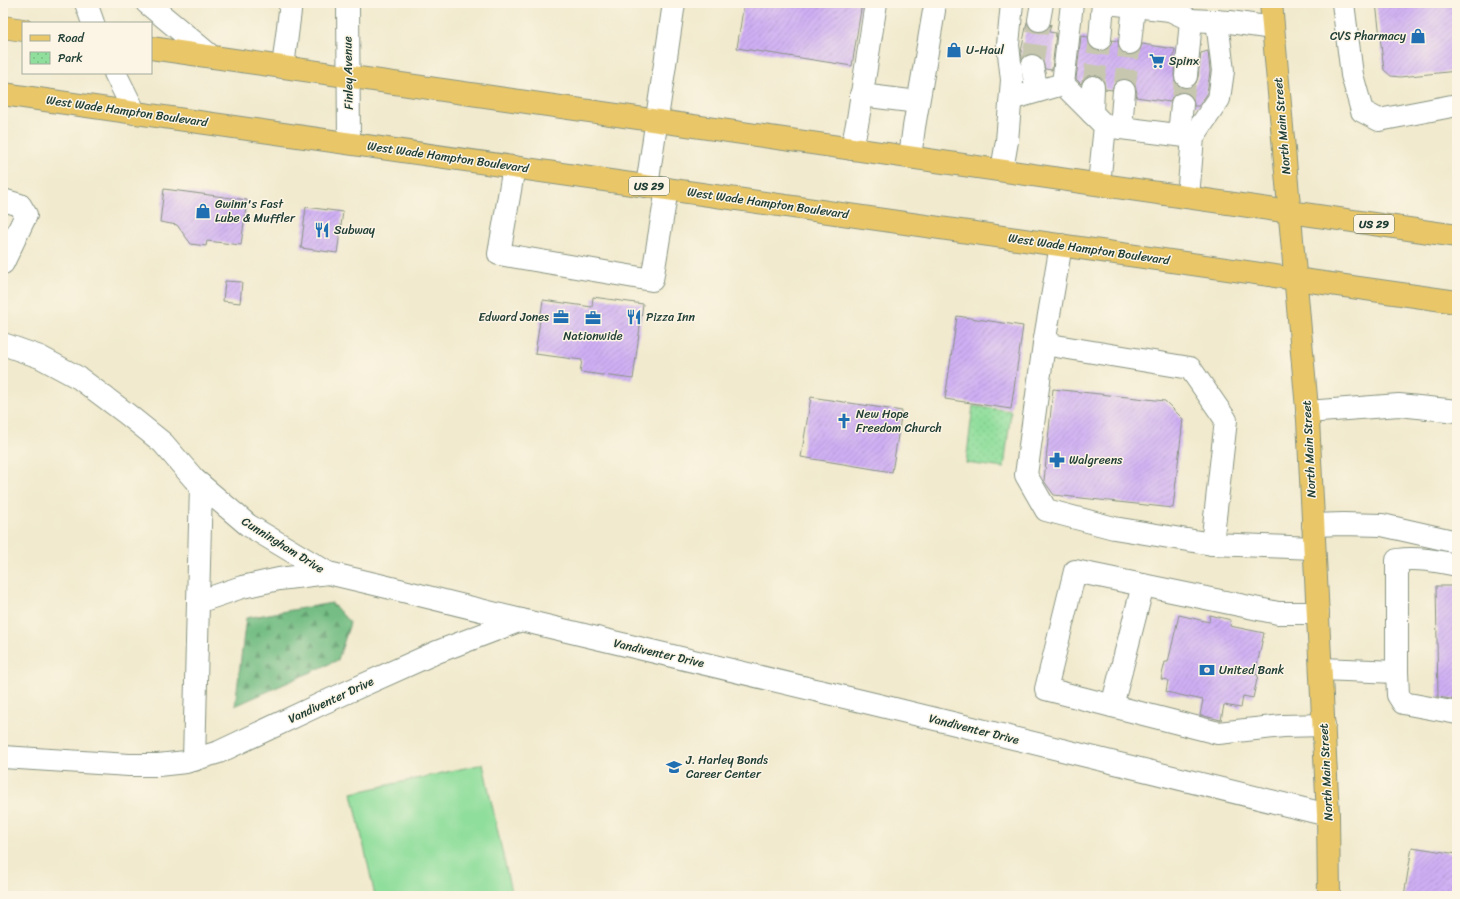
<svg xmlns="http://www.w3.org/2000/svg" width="1460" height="899" viewBox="0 0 1460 899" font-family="Sriracha,sans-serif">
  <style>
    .grass { fill: #90de9c; stroke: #588e68 }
    .forest { fill: url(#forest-firs); stroke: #4a7d5c }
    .park { fill: url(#park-dots); stroke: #588e68 }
    .building { fill: url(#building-hatch) }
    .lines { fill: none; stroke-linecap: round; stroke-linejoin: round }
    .minor-tunnel { stroke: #c7c7af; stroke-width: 22; stroke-dasharray: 22 11; stroke-linecap: butt }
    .minor-casing { stroke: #889481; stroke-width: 24 }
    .major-casing { stroke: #889481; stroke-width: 24 }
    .minor { stroke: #fff; stroke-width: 22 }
    .major { stroke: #e9c769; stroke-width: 22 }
    .labels { text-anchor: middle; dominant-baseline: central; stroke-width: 3; stroke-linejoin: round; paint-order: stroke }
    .shield { fill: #fcf5e5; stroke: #617469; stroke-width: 1 }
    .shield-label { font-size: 11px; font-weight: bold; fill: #1f3d34 }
    .poi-label { font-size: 12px; fill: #1f3d34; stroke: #fcf5e5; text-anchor: start }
    .street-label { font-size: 12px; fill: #1f3d34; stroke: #fcf5e5 }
  </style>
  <defs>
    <pattern id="forest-firs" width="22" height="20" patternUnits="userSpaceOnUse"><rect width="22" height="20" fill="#74bd84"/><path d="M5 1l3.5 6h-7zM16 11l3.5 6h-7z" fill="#5f9b6d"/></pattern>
    <pattern id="park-dots" width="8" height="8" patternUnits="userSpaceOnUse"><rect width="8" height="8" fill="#90de9c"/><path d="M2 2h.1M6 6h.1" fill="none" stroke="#7cbf87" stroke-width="1.8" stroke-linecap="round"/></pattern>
    <pattern id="building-hatch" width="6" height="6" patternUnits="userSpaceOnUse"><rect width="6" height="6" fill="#cfaff4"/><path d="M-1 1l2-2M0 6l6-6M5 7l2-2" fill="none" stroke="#a790c6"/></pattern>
  </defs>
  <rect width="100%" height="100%" fill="#fcf5e5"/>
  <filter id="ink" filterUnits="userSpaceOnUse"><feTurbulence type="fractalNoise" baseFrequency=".025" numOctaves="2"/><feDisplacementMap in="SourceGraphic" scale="8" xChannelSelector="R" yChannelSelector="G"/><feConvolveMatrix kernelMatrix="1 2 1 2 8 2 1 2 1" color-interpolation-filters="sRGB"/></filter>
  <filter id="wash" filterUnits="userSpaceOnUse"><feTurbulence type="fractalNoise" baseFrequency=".012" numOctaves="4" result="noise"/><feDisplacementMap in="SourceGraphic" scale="16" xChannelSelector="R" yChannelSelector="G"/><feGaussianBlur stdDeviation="0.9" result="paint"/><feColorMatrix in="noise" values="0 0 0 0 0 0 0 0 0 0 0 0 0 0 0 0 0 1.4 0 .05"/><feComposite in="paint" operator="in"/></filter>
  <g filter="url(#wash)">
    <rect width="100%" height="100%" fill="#f1eace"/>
    <!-- grass -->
    <path class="grass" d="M483,764l29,132h-137l-23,-103z"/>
    <!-- forest -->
    <path class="forest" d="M332,603l18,20 -12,37 -103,46 11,-88z"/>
    <!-- park -->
    <path class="park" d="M973,406l38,5 -7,57 -38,-5z"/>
    <g id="blocks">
      <!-- building -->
      <g class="building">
        <path d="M744,3h118l-10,63 -115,-18z"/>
        <path d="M1376,3h81v68l-57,6 -9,-1 -7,-6z"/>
        <path d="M1027,22l4,7 6,3h7l4,-4 3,-4 -2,8 7,1 -4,37 -7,-1 -3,-11 -6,-4h-7l-7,5 -1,-7z"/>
        <path d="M1081,36l7,1 1,8 4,4 6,2 7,-1 4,-4 2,-6 6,1 1,7 3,5 6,2 7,-1 5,-4 2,-6 33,5 -2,10h2l-1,16 1,6 4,5 6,2 6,-1 5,-4 2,-6 3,-24 7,-2 2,20 -3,23 -8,12h-5l-1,-8 -4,-4 -5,-2 -8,1 -4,4 -2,5 -34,-5 1,-4 -2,-8 -4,-4 -6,-2 -7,1 -4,4 -2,6 -7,-1 -1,-8 -5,-5 -5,-1 -7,1 -4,4 -2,4 -5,-5z"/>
        <path d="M164,189l83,11 -6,45 -34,-4 -1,5 -15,-2 -14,-19 -17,-3z"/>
        <path d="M306,207l37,5 -6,41 -36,-5z"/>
        <path d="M225,281l17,1 -2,21 -17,-2z"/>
        <path d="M593,297l50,7 -10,75 -53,-7 2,-12 -47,-6 8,-54 49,7z"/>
        <path d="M957,316l66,10 -12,83 -66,-10z"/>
        <path d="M1053,389l112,12 18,18 -10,89 -119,-13 -10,-14z"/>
        <path d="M811,397l91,14 -10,61 -91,-15z"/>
        <path d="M1436,586h21v114l-19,-3z"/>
        <path d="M1179,615l30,7 1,-7 21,5 -1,6 34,7 -9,41 3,1 -5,23 -10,-2 -2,12 -17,-3 -3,15 -21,-5 3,-15 -37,-8 2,-12 -7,-1 4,-17h3z"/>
        <path d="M1412,847l45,7v42h-53z"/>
      </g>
    </g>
  </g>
  <g filter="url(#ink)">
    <use href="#blocks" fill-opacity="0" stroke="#889481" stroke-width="1"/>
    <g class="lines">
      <!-- minor-tunnel -->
      <g class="minor-tunnel">
        <path d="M1032,66l7,-46"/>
        <path d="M1093,87l7,-48"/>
        <path d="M1124,91l6,-48"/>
        <path d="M1182,104l4,-28"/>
      </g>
      <defs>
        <g id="minor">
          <path d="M86,3l7,20"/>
          <path d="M147,3l65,54"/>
          <path d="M348,3l1,140"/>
          <path d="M1072,3l-9,81 42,42 -6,58"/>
          <path d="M1107,3l63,7 1,-7"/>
          <path d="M1343,3l9,72 10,36 17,9 78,-15"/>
          <path d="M1170,10l21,10 39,2 43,6"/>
          <path d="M1039,20l3,-17"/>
          <path d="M1100,39l3,-36"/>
          <path d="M1130,43l4,-37"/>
          <path d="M1032,66l5,25"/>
          <path d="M283,67l8,-64"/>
          <path d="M115,73l20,40"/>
          <path d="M1186,76l5,-56"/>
          <path d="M861,95l57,7"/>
          <path d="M1011,99l52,-15"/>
          <path d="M1092,113l1,-26"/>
          <path d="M1105,126l88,11 -5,60"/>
          <path d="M1121,128l3,-37"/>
          <path d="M1179,135l3,-31"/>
          <path d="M1193,137l26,-38 4,-28 -6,-50"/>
          <path d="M852,149l6,-30 18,-116"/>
          <path d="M910,157l4,-30 20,-116"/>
          <path d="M514,167l-15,87 153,26 15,-91"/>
          <path d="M1002,170l5,-29 5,-61 -4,-35 4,-42"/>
          <path d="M647,186l27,-183"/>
          <path d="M3,200l17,5 6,10 -23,48"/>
          <path d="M1061,245l-17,99 146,24 36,52 -14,124 102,4"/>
          <path d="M3,344l37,13 39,21 48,36 36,29 31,36 54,46 80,48 51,12 142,35"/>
          <path d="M1044,344l-18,131 20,35 68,18 98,16"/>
          <path d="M1307,412l92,-7 58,6"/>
          <path d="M1313,525l30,-1 39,1 75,17"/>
          <path d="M198,602l44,-15 37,-8 49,-6"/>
          <path d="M1318,613h-40l-203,-42 -29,118 172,44 65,-7 41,-1"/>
          <path d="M1321,669l76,3v-112c20,-3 40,1 60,5"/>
          <path d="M1397,672l1,23 5,8 54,10"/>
          <path d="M1112,706l31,-121"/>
          <path d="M3,757l126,8h29l28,-3 33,-10 104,-49 114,-51 84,-32 357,85 450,110"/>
          <path d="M194,760l7,-275"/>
        </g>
        <g id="major">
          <path d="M1271,3l37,417 20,395 1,81"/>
          <path d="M3,27l20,3"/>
          <path d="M151,48l1306,188"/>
          <path d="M3,94l1454,208"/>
        </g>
      </defs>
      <!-- minor casing -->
      <use href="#minor" class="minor-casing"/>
      <!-- major casing -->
      <use href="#major" class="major-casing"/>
      <!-- minor -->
      <use href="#minor" class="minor"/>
      <!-- major -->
      <use href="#major" class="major"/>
    </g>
  </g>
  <!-- icons -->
  <defs>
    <symbol id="shop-bare" viewBox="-9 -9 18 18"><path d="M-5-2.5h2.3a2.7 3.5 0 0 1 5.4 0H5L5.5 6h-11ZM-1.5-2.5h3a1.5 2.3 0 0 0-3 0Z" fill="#1f6fb2" stroke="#fcf5e5" stroke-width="2.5" paint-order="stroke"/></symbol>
    <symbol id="supermarket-bare" viewBox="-9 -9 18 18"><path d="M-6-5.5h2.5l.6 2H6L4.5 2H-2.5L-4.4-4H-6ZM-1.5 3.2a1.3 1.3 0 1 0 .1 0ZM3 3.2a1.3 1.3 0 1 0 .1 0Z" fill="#1f6fb2" stroke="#fcf5e5" stroke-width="2.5" paint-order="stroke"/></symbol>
    <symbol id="restaurant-bare" viewBox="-9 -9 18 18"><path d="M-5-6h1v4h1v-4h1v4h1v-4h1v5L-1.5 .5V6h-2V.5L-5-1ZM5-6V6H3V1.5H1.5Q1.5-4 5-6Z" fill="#1f6fb2" stroke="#fcf5e5" stroke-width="2.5" paint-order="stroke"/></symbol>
    <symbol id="office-bare" viewBox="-9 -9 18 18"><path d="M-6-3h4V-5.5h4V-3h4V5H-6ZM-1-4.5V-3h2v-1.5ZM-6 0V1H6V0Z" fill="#1f6fb2" stroke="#fcf5e5" stroke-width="2.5" paint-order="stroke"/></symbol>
    <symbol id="church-bare" viewBox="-9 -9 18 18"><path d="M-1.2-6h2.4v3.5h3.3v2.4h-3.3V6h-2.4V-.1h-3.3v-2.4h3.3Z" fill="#1f6fb2" stroke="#fcf5e5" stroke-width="2.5" paint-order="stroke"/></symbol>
    <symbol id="pharmacy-bare" viewBox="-9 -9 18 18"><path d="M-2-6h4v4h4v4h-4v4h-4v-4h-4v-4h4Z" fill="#1f6fb2" stroke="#fcf5e5" stroke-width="2.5" paint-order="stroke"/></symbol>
    <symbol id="bank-bare" viewBox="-9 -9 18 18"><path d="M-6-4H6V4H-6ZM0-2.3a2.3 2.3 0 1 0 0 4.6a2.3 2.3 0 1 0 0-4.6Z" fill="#1f6fb2" stroke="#fcf5e5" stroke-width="2.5" paint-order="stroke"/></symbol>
    <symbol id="school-bare" viewBox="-9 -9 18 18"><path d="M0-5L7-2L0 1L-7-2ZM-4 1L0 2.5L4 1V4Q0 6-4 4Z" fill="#1f6fb2" stroke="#fcf5e5" stroke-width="2.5" paint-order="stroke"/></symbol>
  </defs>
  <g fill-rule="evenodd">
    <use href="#shop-bare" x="1407" y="25" width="22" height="22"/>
    <use href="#shop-bare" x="943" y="39" width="22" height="22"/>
    <use href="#supermarket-bare" x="1146" y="50" width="22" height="22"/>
    <use href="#shop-bare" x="192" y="200" width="22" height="22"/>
    <use href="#restaurant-bare" x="311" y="219" width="22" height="22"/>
    <use href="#office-bare" x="550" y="306" width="22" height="22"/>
    <use href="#restaurant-bare" x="623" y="306" width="22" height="22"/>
    <use href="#office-bare" x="582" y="307" width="22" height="22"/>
    <use href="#church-bare" x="833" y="410" width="22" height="22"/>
    <use href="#pharmacy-bare" x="1046" y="449" width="22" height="22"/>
    <use href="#bank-bare" x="1196" y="659" width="22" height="22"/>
    <use href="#school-bare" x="663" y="756" width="22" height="22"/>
  </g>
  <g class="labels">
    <!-- shield labels -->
    <g class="shield">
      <rect x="629" y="177" width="40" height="18" rx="3"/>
      <rect x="1354" y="215" width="40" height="18" rx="3"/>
    </g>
    <g class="shield-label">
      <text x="649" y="186">US 29</text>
      <text x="1374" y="224">US 29</text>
    </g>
    <!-- poi labels -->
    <g class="poi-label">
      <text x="1406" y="36" text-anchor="end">CVS Pharmacy</text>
      <text x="966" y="50">U-Haul</text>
      <text x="1169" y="61">Spinx</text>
      <text x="215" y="204">Gwinn's Fast<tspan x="215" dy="14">Lube &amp; Muffler</tspan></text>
      <text x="334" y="230">Subway</text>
      <text x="549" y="317" text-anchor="end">Edward Jones</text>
      <text x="646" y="317">Pizza Inn</text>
      <text x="593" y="336" text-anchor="middle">Nationwide</text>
      <text x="856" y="414">New Hope<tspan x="856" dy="14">Freedom Church</tspan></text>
      <text x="1069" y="460">Walgreens</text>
      <text x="1219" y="670">United Bank</text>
      <text x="686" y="760">J. Harley Bonds<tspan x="686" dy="14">Career Center</tspan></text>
    </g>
    <!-- street labels -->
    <g class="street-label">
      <text transform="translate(348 73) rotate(-91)">Finley Avenue</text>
      <text transform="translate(127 111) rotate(8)">West Wade Hampton Boulevard</text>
      <text transform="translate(1282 126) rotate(-95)">North Main Street</text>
      <text transform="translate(448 157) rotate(8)">West Wade Hampton Boulevard</text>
      <text transform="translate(768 203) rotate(8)">West Wade Hampton Boulevard</text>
      <text transform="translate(1089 249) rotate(8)">West Wade Hampton Boulevard</text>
      <text transform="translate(1309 449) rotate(-93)">North Main Street</text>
      <text transform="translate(283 545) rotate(32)">Cunningham Drive</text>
      <text transform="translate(659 653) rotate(13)">Vandiventer Drive</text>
      <text transform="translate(331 700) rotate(-25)">Vandiventer Drive</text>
      <text transform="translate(974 729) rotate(14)">Vandiventer Drive</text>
      <text transform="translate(1326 772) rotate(-93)">North Main Street</text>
    </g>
  </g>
  <!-- margin -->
  <rect width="1460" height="899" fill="none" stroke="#fcf5e5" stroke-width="16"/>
  <!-- legend -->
  <rect x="22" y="22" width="130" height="52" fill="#fcf5e5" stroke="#a4ab9e"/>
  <rect x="30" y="35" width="20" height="6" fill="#e9c769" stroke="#a4ab9e"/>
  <text x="58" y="42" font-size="12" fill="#1f3d34">Road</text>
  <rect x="30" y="52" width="20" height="12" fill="url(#park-dots)" stroke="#a4ab9e"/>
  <text x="58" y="62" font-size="12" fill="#1f3d34">Park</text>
</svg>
